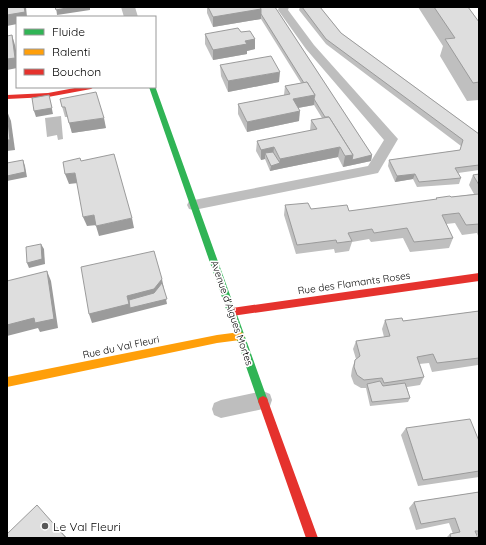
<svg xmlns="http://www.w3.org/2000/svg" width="486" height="545" viewBox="0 0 486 545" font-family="Quicksand,sans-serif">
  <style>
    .water { fill: #bdbdbd }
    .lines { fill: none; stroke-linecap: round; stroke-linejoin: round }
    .lane { fill: #bebebe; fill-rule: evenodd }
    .street { fill: #bebebe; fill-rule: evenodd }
    .fast { fill: #30b455; fill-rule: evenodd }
    .slow { fill: #ff9f0a; fill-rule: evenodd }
    .jam { fill: #e5322d; fill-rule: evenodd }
    .wall { fill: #bfbfbf }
    .shaded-wall { fill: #9b9b9b }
    .building { fill: #dedede; stroke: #9b9b9b }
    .poi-dot { fill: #595959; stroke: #fff; stroke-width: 1.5 }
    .labels { text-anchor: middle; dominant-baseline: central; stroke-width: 3.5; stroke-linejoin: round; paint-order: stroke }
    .street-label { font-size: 10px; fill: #000; stroke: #fff }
    .near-poi-label { font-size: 12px; fill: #000; stroke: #fff; text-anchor: start }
  </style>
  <rect width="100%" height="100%" fill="#fff"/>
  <!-- water -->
  <path class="water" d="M61,116l2,23 -5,1 -1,-5 -10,2 -2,-19z"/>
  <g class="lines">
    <!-- lane -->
    <g class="lane">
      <path d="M279,7h10l-1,3 26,35 84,94 -20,34 -184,37 -5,-1 -2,-4 2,-4 5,-1 174,-34 16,-26 -78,-91 -28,-39z"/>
      <path d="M263,391l7,3 2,6 -2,6 -7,3 -42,9 -7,-3 -2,-6 2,-6 7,-3z"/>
    </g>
    <!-- street -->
    <path class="street" d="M121,7h14l3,10h-14z"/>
    <!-- fast -->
    <path class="fast" d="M155,86l113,315 -1,3 -4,2 -4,-2 -1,-3 -109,-314z"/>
    <!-- slow -->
    <path class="slow" d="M240,332l3,1 2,3 -2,3 -3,1 -23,3 -210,44v-10l210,-42z"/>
    <!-- jam -->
    <g class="jam">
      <path d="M80,87h14l-3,2 -43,8 -41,2v-4l41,-2z"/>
      <path d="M479,273v8l-247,35 -3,-1 -2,-3 2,-3 3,-1z"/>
      <path d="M263,396l4,2 1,3 50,137h-12l-48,-137 1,-3z"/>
    </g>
  </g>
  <!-- wall -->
  <g class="wall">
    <path d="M207,7h68l97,148 -1,6 -28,6 -5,-10 -59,12 -9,2 -5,-12 -4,1 -5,-9 1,-10 53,-10 1,-11 11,-2 -8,-13 -16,3 1,13 -52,11 -9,-18v-10l46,-9 1,-9 16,-3 -40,-64 -48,8 -6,-14z"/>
    <path d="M300,7h20l21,26 138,101v36l-21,3 3,5 -2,6 -42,3 -4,-8 -18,3 -7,-16 1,-6 71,-10 1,-4 -135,-102 -27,-34z"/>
    <path d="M418,7h50l11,15v78l-12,1 -27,-45 3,-10z"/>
    <path d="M240,32l15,17 -8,2v3l-34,6 -8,-16v-10z"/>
    <path d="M220,65l59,17 -51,10 -7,-16z"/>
    <path d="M60,99l46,29 -34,5 -4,-16h-3z"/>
    <path d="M479,174v64l-2,-5 -15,2 -7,-12 -9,1 7,14 -4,10 -39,4 -7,-14 -32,4 -2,-3 -17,3 -3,9 -14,2 -1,-4 -38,5 -12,-39 1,-10 26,4 38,2 87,-11v-2l15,-1 23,-3 -5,-9 4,-10z"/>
    <path d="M479,311v57l-1,-3 -46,7 -3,-9 -10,1 5,13 -4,8 -13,2 3,11 -2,4 -38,4 -4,-18h-5l-7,-4 -3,-8 1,-7 3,-9 1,-1 -3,-10 3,-8 28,-4 -2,-8 3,-9 18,1z"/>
    <path d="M406,428l73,13v36l-61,9 -17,-51z"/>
    <path d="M479,492v43h-2l1,3h-32l4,-4h3l-4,-11 -33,7 -7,-22 5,-6z"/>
  </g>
  <!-- shaded-wall -->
  <g class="shaded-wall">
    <path d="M24,7h2l1,10h-10v7l-10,2v-11z"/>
    <path d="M56,7h34v3l-33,5z"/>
    <path d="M261,9v10l-48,8v-10z"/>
    <path d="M12,35l3,10 2,11v12l-10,2v-11z"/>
    <path d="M241,37l14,2v10l-8,2v3l-34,6v-10z"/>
    <path d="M280,72l-1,10 -51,10v-11z"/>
    <path d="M49,95l4,19 -17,3 -2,-6z"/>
    <path d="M315,95l-1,10 -22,4 1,-10z"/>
    <path d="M7,111l4,10 4,29 -8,1z"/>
    <path d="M300,111l-1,10 -52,11v-10z"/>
    <path d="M104,118l2,10 -34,5 -3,-10z"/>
    <path d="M274,147l-1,10 -8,-4v6l-4,1v-10z"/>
    <path d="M340,147l-2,10 -59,12 -9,2 1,-5 8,-3 1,-4z"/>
    <path d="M353,155h19l-1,6 -28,6 2,-11z"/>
    <path d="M23,160l2,6 2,11 -20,4v-5z"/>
    <path d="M75,173l3,10 -9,1 -4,-10z"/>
    <path d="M415,174l-2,5 -18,3 2,-6z"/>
    <path d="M94,215l3,10 -10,1 -4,-9z"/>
    <path d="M132,218l2,10 -35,8 -3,-10z"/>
    <path d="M41,244l3,5 1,15 -16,4 -2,-5z"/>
    <path d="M47,271l4,10 7,47 -18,4 -2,-4 -31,8v-11z"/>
    <path d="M162,279l5,25 -75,19 -3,-9z"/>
    <path d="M37,505l8,9 22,24h-1z"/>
  </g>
  <!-- building -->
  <g class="building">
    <path d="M7,7h17l1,5 -18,3z"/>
    <path d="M55,7h17l-16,3z"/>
    <path d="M208,7h52l1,2 -48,8z"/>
    <path d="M260,7h15l97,148 -20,5 1,-5 -24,-38h-4l-11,-18 1,-4 -8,-13 -3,1 -43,-69v-5z"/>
    <path d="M302,7h18l21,26 138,101v31l-24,3 6,10 -42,4 -4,-8 -18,2 -8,-16 71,-10 3,-10 -137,-101z"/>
    <path d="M434,7h34l11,15v60l-6,1 -28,-44 10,-1z"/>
    <path d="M238,28l3,4 9,-1 5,8 -10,2 2,3 -34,6 -8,-16z"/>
    <path d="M12,35l3,23 -8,1v-23z"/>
    <path d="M271,56l9,16 -52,9 -8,-16z"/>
    <path d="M307,82l8,13 -22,4 7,12 -53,11 -9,-18 52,-10 -5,-8z"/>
    <path d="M96,92l8,26 -35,5 -4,-16h-3l-2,-8z"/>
    <path d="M49,95l3,13 -18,3 -2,-13z"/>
    <path d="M7,112l3,28h-3z"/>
    <path d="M329,117l24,38 -8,1 -5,-9 -60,12 -6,-12 -13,3 -4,-9 60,-12 -6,-9z"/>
    <path d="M273,152l7,11 -9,3 -6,-13z"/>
    <path d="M114,154l18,64 -36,8 -2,-11 -11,2 -8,-44 -10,1 -2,-12 17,-4 1,3z"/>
    <path d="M23,160l2,12 -18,4v-13z"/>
    <path d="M479,174v11l-6,-10z"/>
    <path d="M479,194v30l-13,1 -7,-12 -17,2 11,23 -39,4 -7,-14 -33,5 -2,-4 -24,4 4,8 -15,2 -1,-3 -39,5 -12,-40 23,-2 3,6 36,-4 2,6 88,-12 -1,-1 14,-2 1,1z"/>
    <path d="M41,244l1,15 -15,4 -1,-16z"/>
    <path d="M154,251l8,28 -8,10 -27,7 2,8 -40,10 -8,-47z"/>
    <path d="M47,271l7,48 -19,4 -1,-5 -27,7v-44z"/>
    <path d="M162,283l5,16 -37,9 -1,-8 25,-7z"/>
    <path d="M479,311v47l-42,5 -4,-9 -16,3 7,20 -40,6 -2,-5 -18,2 -7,-5 -3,-8 1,-7 5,-4 -4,-15 34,-5 -5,-16 17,-2 1,3z"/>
    <path d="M380,381l3,5 22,-3 5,15 -38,4 -5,-18z"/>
    <path d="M470,419l9,22v30l-56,9 -17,-52z"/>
    <path d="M479,492v39h-4l3,7h-27l-1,-4 10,-2 -5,-14 -34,6 -7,-22z"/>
    <path d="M37,505l29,33h-59v-4z"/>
  </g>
  <!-- markers -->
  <circle class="poi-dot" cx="45" cy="526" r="4"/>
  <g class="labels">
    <!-- street labels -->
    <g class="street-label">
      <text transform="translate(354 283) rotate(-8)">Rue des Flamants Roses</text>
      <text transform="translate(232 313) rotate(71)">Avenue d'Aigues Mortes</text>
      <text transform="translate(121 347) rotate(-12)">Rue du Val Fleuri</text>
    </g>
    <!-- near-poi labels -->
    <g class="near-poi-label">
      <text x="53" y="526">Le Val Fleuri</text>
    </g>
  </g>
  <!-- border -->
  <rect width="486" height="545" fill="none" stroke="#000000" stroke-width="16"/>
  <!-- legend -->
  <rect x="16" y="16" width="140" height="72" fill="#ffffff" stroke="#999999"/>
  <rect x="24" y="29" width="20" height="6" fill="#30b455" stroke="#999999"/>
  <text x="52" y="36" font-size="12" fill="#000000">Fluide</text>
  <rect x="24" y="49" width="20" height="6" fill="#ff9f0a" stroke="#999999"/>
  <text x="52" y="56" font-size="12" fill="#000000">Ralenti</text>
  <rect x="24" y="69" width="20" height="6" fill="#e5322d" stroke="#999999"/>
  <text x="52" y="76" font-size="12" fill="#000000">Bouchon</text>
</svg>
